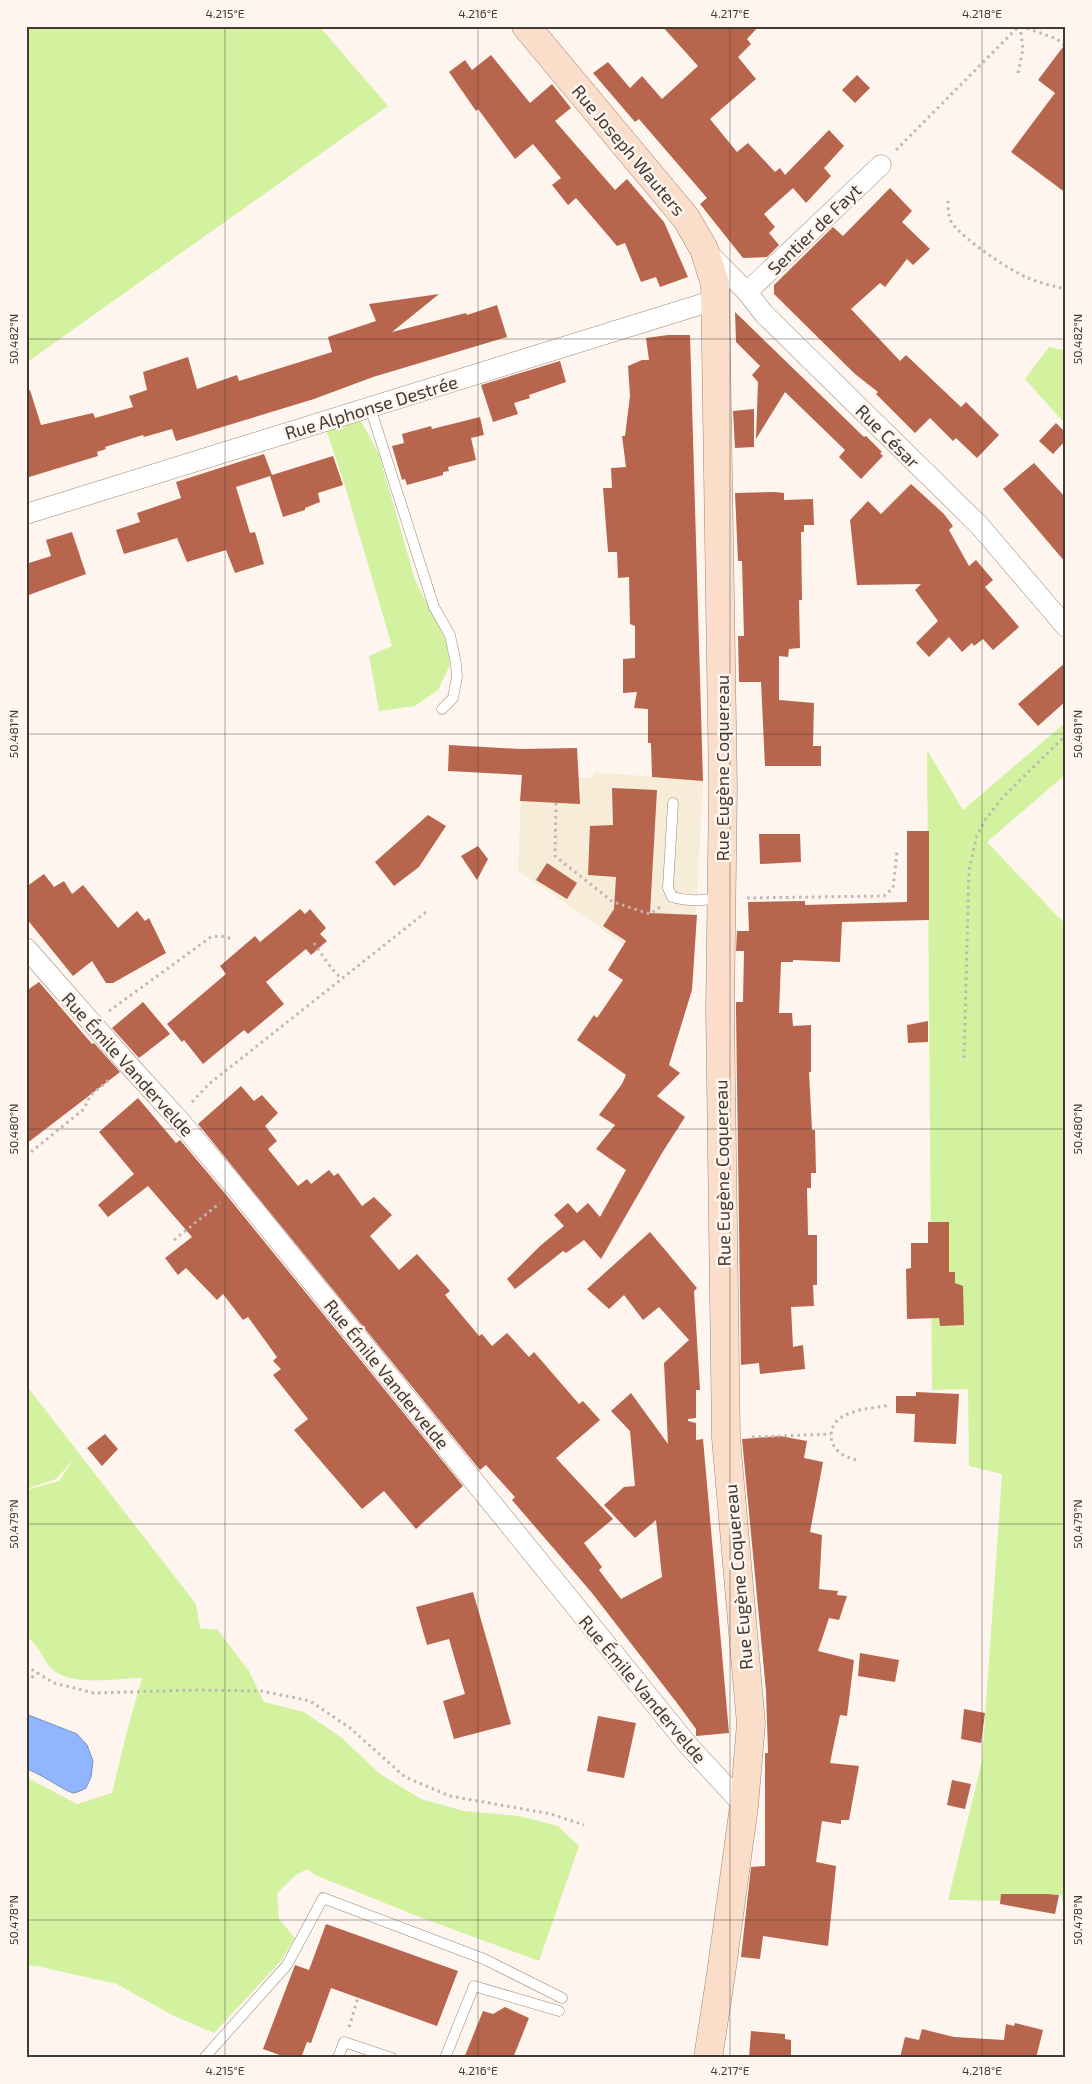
<svg xmlns="http://www.w3.org/2000/svg" width="1092" height="2084" viewBox="0 0 1092 2084" font-family="'Exo 2',sans-serif">
  <style>
    .education { fill: #f6ecd7 }
    .green { fill: #d3f2a0 }
    .water { fill: #91b6ff; stroke: #7990c2 }
    .building { fill: #b8654e }
    .lines { fill: none; stroke-linecap: round; stroke-linejoin: round }
    .lane-casing { stroke: #998778; stroke-width: 11 }
    .street-casing { stroke: #998778; stroke-width: 21 }
    .secondary-casing { stroke: #998778; stroke-width: 29 }
    .path { stroke: #bfb7b0; stroke-width: 3; stroke-dasharray: 2.5 4; stroke-linecap: butt }
    .lane { stroke: #fff; stroke-width: 10 }
    .street { stroke: #fff; stroke-width: 20 }
    .secondary { stroke: #fbdeca; stroke-width: 28 }
    .ticks { fill: none; stroke: #413932; stroke-width: 1; stroke-opacity: 0.45 }
    .labels { text-anchor: middle; dominant-baseline: central; stroke-width: 5; stroke-linejoin: round; paint-order: stroke }
    .street-label { font-size: 18px; fill: #413932; stroke: #fef5ef }
    .neatline { fill: none; stroke: #413932; stroke-width: 2 }
    .ticks-label { font-size: 12px; text-anchor: middle; fill: #413932 }
  </style>
  <rect width="100%" height="100%" fill="#fef5ef"/>
  <!-- education -->
  <path class="education" d="M594,772l109,9 -11,208 -27,-15 -112,-80 -35,-23 4,-96 70,3z"/>
  <!-- green -->
  <g class="green">
    <path d="M26,26h293l69,80 -362,257z"/>
    <path d="M1049,347l15,3 2,-2v77l-41,-46z"/>
    <path d="M358,416l21,38 36,126 31,61 4,24 -12,25 -23,16 -36,5 -10,-55 23,-10 -47,-160 -20,-60z"/>
    <path d="M1066,722v52l-79,68 75,79 4,-3v984h-4v-7l-16,-1 -1,2 -18,-2 -2,7 -77,-1 34,-139 20,-287 -33,-8 -1,-77 -36,1 -5,-640 36,60z"/>
    <path d="M26,1385l170,219 4,24 18,2 31,41 15,31 40,10 38,26 38,36 41,25 43,12 55,5 39,10 21,20 -40,115 -117,-43 -107,-43 -8,-6 -11,6 -19,18 2,26 16,19 -14,23 -67,72 -40,-17 -57,-32 -81,-18h-10v-189l51,27 35,-11 14,-58 16,-57c-25,0 -68,9 -89,-8 -10,-9 -13,-24 -27,-34v-146l33,-9 15,-22 -18,20 -30,10z"/>
  </g>
  <!-- water -->
  <path class="water" d="M26,1714l51,20 10,11 6,16 -2,16 -5,11c-3,2 -8,4 -12,5 -7,0 -35,-21 -48,-24z"/>
  <!-- building -->
  <g class="building">
    <path d="M662,26h97l-12,13 4,5 -13,13 18,22 -46,40 27,33 11,-9 27,29 5,-4 5,7 44,-45 15,16 -20,22 7,8 -25,27 -13,-15 -29,26 11,13 -6,6 10,12 -12,12 -24,1 -43,-54 7,-6 -68,-79 -4,3 -42,-49 15,-11 22,26 12,-12 20,23 36,-33z"/>
    <path d="M1066,43v150l-55,-41 44,-59 -17,-13z"/>
    <path d="M491,55l39,48 22,-19 19,24 -16,13 60,69 12,-11 24,28 13,15 24,55 -28,10 -4,-10 -15,5 -16,-39 -8,3 -41,-48 -8,7 -16,-20 9,-7 -28,-34 -18,15 -37,-50 -2,2 -27,-39 16,-12 7,10z"/>
    <path d="M857,75l13,13 -15,15 -13,-13z"/>
    <path d="M890,188l22,23 -10,11 28,27 -17,16 -6,-6 -22,28 -5,-4 -29,26 49,52 6,-6 55,52 5,-5 33,33 -22,23 -21,-20 -3,3 -23,-23 -15,15 -39,-39 2,-2 -23,-18 -81,-80v-9l59,-58 10,9z"/>
    <path d="M439,294l-47,38 74,-19 1,2 30,-10 10,32 -134,40 -59,22 -138,42 -4,-12 -28,8 -1,-2 -38,12 1,2 -9,3 1,4 -72,22v-87l4,-1 11,35 52,-12 2,5 38,-11 -4,-11 18,-6 -4,-18 45,-15 9,32 40,-14 2,6 93,-29 -4,-15 48,-16 -7,-17z"/>
    <path d="M735,312l129,125 2,-1 16,16 -2,1 3,3 -22,23 -22,-22 6,-7 -60,-58 -29,47 2,-57 -6,-7 8,-9 -24,-24z"/>
    <path d="M668,335h22l13,446 -51,-4 -1,-34h-3v-34l-14,-1 3,-16 -14,1v-34l12,-1v-32l-5,-2 -1,-47 -11,1 -1,-26h-9l-5,-64h9l-1,-20 15,-1 -4,-31h3l5,-40 -2,-30 14,-6h7l-3,-22z"/>
    <path d="M560,361l6,21 -37,13 1,3 -16,5 4,11 -25,8 -12,-37z"/>
    <path d="M754,409v38l-19,1 -2,-37z"/>
    <path d="M480,417l4,18 -13,3 5,22 -28,7 1,4 -6,1v3l-36,10 -2,-6 -3,1 -10,-34 12,-3 -2,-9 29,-8 1,3z"/>
    <path d="M1056,423l10,10v7l-13,14 -14,-13z"/>
    <path d="M264,454l8,21 61,-19 10,29 -25,8 2,9 -15,6v2l-22,7 -13,-41 -34,11 14,46 5,-1 9,32 -29,9 -9,-23 -39,12 -10,-24 -53,16 -8,-24 24,-8 -3,-9 44,-15 -5,-16z"/>
    <path d="M1034,463l32,35v65l-63,-74z"/>
    <path d="M911,484l33,30 9,12 -4,4 20,36 7,-6 17,20 -8,7 34,40 -26,23 -10,-11 -9,7 -2,-3 -10,9 -13,-15 -20,20 -13,-14 22,-22 -23,-31 6,-6 -64,1 -7,-65 18,-19 13,13z"/>
    <path d="M775,492l9,1v7l29,-1 1,26h-10v7h-3l1,68h-3l1,48 -11,1 -1,8 -9,-1v44l35,3 -1,43h8v20h-56l-4,-84h-22l-1,-46h6l-2,-75h-4l-3,-68z"/>
    <path d="M72,532l14,42 -60,22v-32l25,-8 -5,-16z"/>
    <path d="M1066,662v39l-28,25 -20,-22z"/>
    <path d="M449,745l72,4 56,-1 3,56 -60,-3 2,-26 -74,-4z"/>
    <path d="M612,788l45,2 -7,123 47,2 -5,75 -23,75 11,8 -23,23 28,21 -23,36 -61,106 -17,-19 -18,13 -3,-2 -48,38 -8,-10 33,-33 24,-20 -10,-11 14,-12 9,10 11,-10 12,14 26,-47 -30,-21 19,-24 -16,-10 23,-31 4,-9 -49,-35 17,-25 3,3 26,-38 -15,-10 18,-29 -23,-15 11,-17 2,-32 -28,-2 2,-49 23,-1z"/>
    <path d="M428,815l18,11 -27,41 -25,19 -19,-24z"/>
    <path d="M907,831h22v89l-87,2 -2,40 -47,-2v2h-12l-2,51h13l1,13 18,-1v47h-2l3,58h3l1,43h-5v15h-4l1,47h9v50h-4l1,21 -23,1 2,40 10,-2 2,24 -45,5 -1,-11 -18,2 -5,-355v-8h7l1,-51h-8l1,-20h12l-1,-29 57,-1v4l102,-3z"/>
    <path d="M759,834h41l1,28 -41,2z"/>
    <path d="M478,846l10,13 -11,21 -16,-24z"/>
    <path d="M547,863l30,20 -10,16 -31,-19z"/>
    <path d="M44,874l10,13 10,-6 8,13 11,-9 35,43 19,-17 8,10 4,-3 17,35 -53,30h-7l-14,-22 -19,15 -47,-58v-31z"/>
    <path d="M300,909l5,5 5,-5 16,19 -6,6 7,7 -16,14 -5,-6 -40,33 18,22 -36,30 -4,-4 -41,34 -19,-24 -2,2 -15,-18 59,-50 -6,-8 35,-30 5,6z"/>
    <path d="M39,982l53,62 2,-1 26,29 -94,72v-153z"/>
    <path d="M143,1002l27,32 -31,24 -27,-30z"/>
    <path d="M928,1021v21l-20,1 -1,-18z"/>
    <path d="M241,1086l13,15 8,-6 16,18 -13,13 12,15 -9,8 30,37 9,-7 4,5 18,-14 5,6 4,-3 24,33 12,-9 18,18 -22,21 29,34 18,-16 33,37 -5,4 34,41 3,-2 10,12 15,-13 22,24 5,-5 45,52 4,-3 17,19 -44,38 57,61 -29,24 18,24 -3,3 22,29 41,-22 -6,-57 -21,18 -31,-33 20,-18 11,-1 -5,-55 -19,-20 20,-18 37,51 -4,-81 25,-23 -30,-33 -16,13 -19,-25 -15,14 -22,-20 63,-57 47,56 -3,3 6,99h-4v28l-8,1v2l8,2v17l7,-1 26,294 -33,3v-7l-19,-26 -85,-110 -80,-93 3,-3 -29,-32 -6,5 -282,-346z"/>
    <path d="M138,1098l38,45 4,-3 48,57 235,289 -47,43 -32,-38 -22,18 -68,-79 14,-11 -35,-44 8,-6 -8,-8 4,-4 -29,-40 -5,3 -20,-26 -6,6 -31,-32 -8,7 -13,-17 27,-21 -44,-51 -40,31 -10,-12 36,-31 -35,-42z"/>
    <path d="M928,1222h21v50h6v11l8,3 1,39 -24,1 -1,-8 -32,1 -1,-50 5,-1v-25h17z"/>
    <path d="M916,1392l43,2 -3,50 -42,-2 1,-28 -19,-1v-17h20z"/>
    <path d="M105,1434l13,15 -16,17 -15,-18z"/>
    <path d="M780,1436l27,5 -3,17 19,4 -13,70 12,3 -3,54 19,2 -1,4 10,1 -8,24 -10,-2 -11,33 36,9 -7,56 -7,-1 -10,48 29,3 -10,54h-8v4l-19,-3 -6,41 20,4 -8,80 -65,-10 -3,23 -19,-2 10,-90 14,-1v-113h3l-2,-62 -24,-252z"/>
    <path d="M473,1592l38,132 -57,15 -11,-38 22,-7 -16,-55 -22,6 -11,-38z"/>
    <path d="M860,1653l39,7 -4,22 -37,-6z"/>
    <path d="M964,1709l21,4 -4,30 -20,-4z"/>
    <path d="M598,1716l38,7 -12,55 -37,-7z"/>
    <path d="M952,1780l19,4 -6,25 -18,-4z"/>
    <path d="M1001,1894h46l12,1 -4,19 -55,-10z"/>
    <path d="M326,1924l132,47 -21,55 -106,-38 -20,55 -4,-1 -6,16h-13l-25,-9 32,-84 14,5z"/>
    <path d="M505,2007l24,11 -16,40h-49l19,-47 10,3z"/>
    <path d="M1015,2023l28,7 -7,28h-136l5,-21 14,3 3,-11 32,8 50,3 2,-16 8,2z"/>
    <path d="M751,2031l34,3v5l6,1v18h-42z"/>
  </g>
  <g class="lines">
    <defs>
      <g id="lane">
        <path d="M370,407l64,200 16,28 6,29 1,13 -4,21 -11,11"/>
        <path d="M673,803l-5,85 4,9c17,5 32,3 49,1"/>
        <path d="M205,2057l82,-92 36,-67 161,61 78,39"/>
        <path d="M338,2058l6,-16 48,16"/>
        <path d="M445,2058l29,-72 85,25"/>
      </g>
      <g id="street">
        <path d="M706,251l41,41 17,22 215,211 87,102"/>
        <path d="M747,292l134,-127"/>
        <path d="M26,514l689,-214"/>
        <path d="M26,948l102,116 51,56 58,69 451,556 56,61"/>
      </g>
      <path id="secondary" d="M526,26l160,192 18,31 11,35 8,504 -3,222 6,428 25,286 -7,82 -23,168 -13,84"/>
    </defs>
    <!-- lane casing -->
    <use href="#lane" class="lane-casing"/>
    <!-- street casing -->
    <use href="#street" class="street-casing"/>
    <!-- secondary casing -->
    <use href="#secondary" class="secondary-casing"/>
    <!-- path -->
    <g class="path">
      <path d="M1021,26l36,13 9,8"/>
      <path d="M1018,73l5,-24 -3,-23"/>
      <path d="M896,150l123,-124"/>
      <path d="M948,201c0,7 0,16 4,22 11,16 58,48 76,55 12,5 25,8 38,11"/>
      <path d="M556,803l-1,53 58,46 37,12 10,-7"/>
      <path d="M747,898l137,-2 9,-8 4,-36"/>
      <path d="M314,943c7,10 19,30 28,35"/>
      <path d="M109,1011l102,-74 9,-1 14,3"/>
      <path d="M964,1058l5,-188 8,-35 8,-15 17,-22 64,-63"/>
      <path d="M192,1102l17,-18 217,-172"/>
      <path d="M26,1156l58,-47 6,-13 21,-18"/>
      <path d="M174,1240l46,-37"/>
      <path d="M752,1437l79,-3"/>
      <path d="M856,1460c-6,-2 -13,-4 -18,-9 -13,-13 -7,-31 10,-37 13,-6 28,-6 42,-9"/>
      <path d="M26,1666l28,17 40,10 103,-3 65,1 48,10 40,27 55,49 45,19 101,18 33,11"/>
      <path d="M26,1681l12,-8"/>
      <path d="M349,2027l9,-29"/>
    </g>
    <!-- lane -->
    <use href="#lane" class="lane"/>
    <!-- street -->
    <use href="#street" class="street"/>
    <!-- secondary -->
    <use href="#secondary" class="secondary"/>
  </g>
  <!-- ticks -->
  <path class="ticks" d="M225,26v2032M478,26v2032M730,26v2032M982,26v2032M26,339h1040M26,734h1040M26,1129h1040M26,1524h1040M26,1920h1040"/>
  <g class="labels">
    <!-- street labels -->
    <g class="street-label">
      <text transform="translate(629 150) rotate(50)">Rue Joseph Wauters</text>
      <text transform="translate(814 229) rotate(-44)">Sentier de Fayt</text>
      <text transform="translate(371 407) rotate(-17)">Rue Alphonse Destrée</text>
      <text transform="translate(888 436) rotate(45)">Rue César</text>
      <text transform="translate(722 768) rotate(-90)">Rue Eugène Coquereau</text>
      <text transform="translate(128 1064) rotate(48)">Rue Émile Vandervelde</text>
      <text transform="translate(722 1173) rotate(-91)">Rue Eugène Coquereau</text>
      <text transform="translate(387 1374) rotate(51)">Rue Émile Vandervelde</text>
      <text transform="translate(738 1577) rotate(-95)">Rue Eugène Coquereau</text>
      <text transform="translate(643 1689) rotate(50)">Rue Émile Vandervelde</text>
    </g>
  </g>
  <!-- border -->
  <rect width="1092" height="2084" fill="none" stroke="#fef5ef" stroke-width="55"/>
  <rect x="28" y="28" width="1036" height="2028" class="neatline"/>
  <g class="ticks-label">
    <text x="225" y="18">4.215°E</text>
    <text x="478" y="18">4.216°E</text>
    <text x="730" y="18">4.217°E</text>
    <text x="982" y="18">4.218°E</text>
    <text transform="translate(14 339) rotate(-90)" y="4">50.482°N</text>
    <text transform="translate(1078 339) rotate(-90)" y="4">50.482°N</text>
    <text transform="translate(14 734) rotate(-90)" y="4">50.481°N</text>
    <text transform="translate(1078 734) rotate(-90)" y="4">50.481°N</text>
    <text transform="translate(14 1129) rotate(-90)" y="4">50.480°N</text>
    <text transform="translate(1078 1129) rotate(-90)" y="4">50.480°N</text>
    <text transform="translate(14 1524) rotate(-90)" y="4">50.479°N</text>
    <text transform="translate(1078 1524) rotate(-90)" y="4">50.479°N</text>
    <text transform="translate(14 1920) rotate(-90)" y="4">50.478°N</text>
    <text transform="translate(1078 1920) rotate(-90)" y="4">50.478°N</text>
    <text x="225" y="2075">4.215°E</text>
    <text x="478" y="2075">4.216°E</text>
    <text x="730" y="2075">4.217°E</text>
    <text x="982" y="2075">4.218°E</text>
  </g>
</svg>
